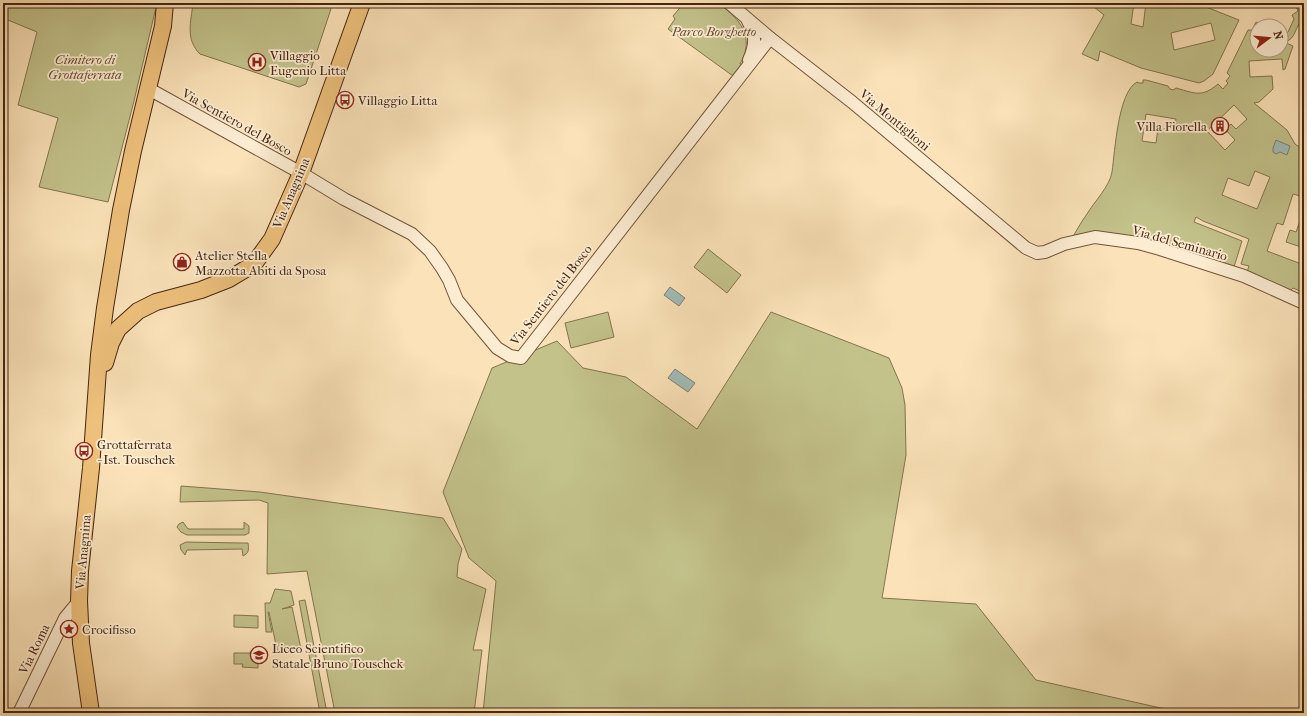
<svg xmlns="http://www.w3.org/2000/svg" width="1307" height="716" viewBox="0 0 1307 716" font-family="'IM FELL French Canon',serif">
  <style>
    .green { fill: #c3c28b; stroke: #84744e; fill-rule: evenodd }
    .water { fill: #a1bcb7; stroke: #7d8075 }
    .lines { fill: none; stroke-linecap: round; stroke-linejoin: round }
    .minor-casing { stroke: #73553b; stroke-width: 14 }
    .major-casing { stroke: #462611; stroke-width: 18 }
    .minor { stroke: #fcecd1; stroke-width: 12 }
    .major { stroke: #eec17c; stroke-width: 16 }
    .labels { text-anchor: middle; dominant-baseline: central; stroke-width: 3.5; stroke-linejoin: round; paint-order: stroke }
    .park-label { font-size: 13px; font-style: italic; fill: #654d30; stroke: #fcecd1 }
    .poi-label { font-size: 13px; fill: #462611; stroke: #fcecd1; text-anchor: start }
    .street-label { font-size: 13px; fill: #462611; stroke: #fcecd1 }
  </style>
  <rect width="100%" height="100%" fill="#fbe2b8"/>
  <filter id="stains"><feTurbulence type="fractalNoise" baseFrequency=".005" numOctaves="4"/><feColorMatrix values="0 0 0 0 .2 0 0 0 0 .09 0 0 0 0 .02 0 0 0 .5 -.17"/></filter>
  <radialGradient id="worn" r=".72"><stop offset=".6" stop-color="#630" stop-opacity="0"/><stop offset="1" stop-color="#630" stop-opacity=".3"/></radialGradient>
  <!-- green -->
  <g class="green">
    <path d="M3,3h154l-23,98 -26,101 -69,-15 19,-69 -40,-13 19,-73 -34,-14z"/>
    <path d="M193,3h139l-2,9 -24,72 -7,3 -99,-33c-15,-15 -9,-32 -7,-51z"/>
    <path d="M684,3c7,0 29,-2 34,0 4,2 8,6 10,8 18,15 24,32 12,53l2,1 -9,11 -65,-47 7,-10 -2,-3z"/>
    <path d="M1089,3h45l-3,21 12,3 3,-24h50l43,17 -26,54 -9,7 -5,2 -58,-15 -41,-17 -2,10 -16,-7 22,-39zM1211,23l4,17 -41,10 -3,-17z"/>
    <path d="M1298,3h5l1,1v15c-10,6 -7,21 -20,23l9,4 -8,23 -2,1 -1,-11 -33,2 1,16 22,-1 1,13 -14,13 -5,1 33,27 8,14 9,6v47l-11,-3 -10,31 -6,-2 -10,28 37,14v32l-4,-2v-4l-7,-3 -3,3 -43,-19 2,-6 -8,-2 8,-25 -46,-18 -7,-4 -2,5 48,19 -8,26 -82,-24 -80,-5c5,-8 9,-16 15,-24 7,-12 23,-28 25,-42 3,-21 6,-80 25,-90l2,1h4v-3h3l22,6 2,3 3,1 3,-2c18,5 26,10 42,-4l5,5 5,-6 -2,-2 4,-5 -3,-3 21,-43h4l4,-8 8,4h-7v24h24v-16l4,1 3,-3 6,-13 -2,-4 6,-4 -3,-7zM1234,105l13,14 -11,10 -5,-5 -6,5 10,11 -10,10 -18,-19zM1146,114l30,5 -2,11 -16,-2 -2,15 -14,-2zM1255,171l15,6 -13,32 -35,-14 6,-17 21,8z"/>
    <path d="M1304,210v38l-18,-6 4,-12 6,2z"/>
    <path d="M708,249l33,26 -14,18 -33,-26z"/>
    <path d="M608,312l6,25 -43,11 -6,-25z"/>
    <path d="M771,312l118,46 13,30 3,17 1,50 -24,143 94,6 60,76 147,33h-700l13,-132 -27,-23 -26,-66 49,-124 65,-27 26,27 43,9 71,52z"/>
    <path d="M181,486l79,6 183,26 19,31 -4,15 -1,13 29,12 -13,61h9l-8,63h-139l-28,-142 -40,3 1,-71 -9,-3 -79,2z"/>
    <path d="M183,522l5,7h56v-7l5,4v7l-4,2h-58l-6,-3 -4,-5 2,-3z"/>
    <path d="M186,542l56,1h6c1,7 1,10 -5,13l-1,-7 -55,1 -2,5 -4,-5 -1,-5z"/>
    <path d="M275,589l16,2 3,14 -12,4 10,-2 9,42 -23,5 -9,-42h-1l4,20h-6l-1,-29h5z"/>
    <path d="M305,600l22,113h-7l-21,-112z"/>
    <path d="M234,615l24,1v12l-24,-1z"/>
    <path d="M234,653h24v15l-16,-1 1,-3h-9z"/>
  </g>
  <!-- water -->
  <g class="water">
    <path d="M1276,140l14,6 -3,9 -7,-3 -4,2 -3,-2v-4z"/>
    <path d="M670,287l15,11 -6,8 -15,-11z"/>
    <path d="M675,369l20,14 -7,9 -20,-14z"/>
  </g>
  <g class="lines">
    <defs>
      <g id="minor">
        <path d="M729,3l41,35 82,64 174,146 11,5 8,-1 19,-8 31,-7 43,6 22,6 84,27 60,27"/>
        <path d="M748,21c8,14 8,24 1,39"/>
        <path d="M149,89l152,84 43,26 68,35 18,17 12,17 7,12 8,20 40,48 13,8 11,2 249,-320"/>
        <path d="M19,713l46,-95 14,-17"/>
      </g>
      <g id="major">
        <path d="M105,363l6,-20 7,-14 20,-18 18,-9 45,-12 28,-11 25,-15 18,-25 29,-66 61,-170"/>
        <path d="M91,713l-10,-70 -2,-42 1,-30 11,-103 8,-113 6,-47 16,-98 12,-59 30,-125 2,-23"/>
      </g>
    </defs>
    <!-- minor casing -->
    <use href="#minor" class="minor-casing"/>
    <!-- major casing -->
    <use href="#major" class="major-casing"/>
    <!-- minor -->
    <use href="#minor" class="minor"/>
    <!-- major -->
    <use href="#major" class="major"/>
  </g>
  <!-- icons -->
  <defs>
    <symbol id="hospital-ring" viewBox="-11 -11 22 22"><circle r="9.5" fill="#fcecd1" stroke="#8f2418" stroke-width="1.5"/><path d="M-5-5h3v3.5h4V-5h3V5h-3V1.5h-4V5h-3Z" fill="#8f2418"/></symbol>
    <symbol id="bus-ring" viewBox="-11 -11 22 22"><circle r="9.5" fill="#fcecd1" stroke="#8f2418" stroke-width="1.5"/><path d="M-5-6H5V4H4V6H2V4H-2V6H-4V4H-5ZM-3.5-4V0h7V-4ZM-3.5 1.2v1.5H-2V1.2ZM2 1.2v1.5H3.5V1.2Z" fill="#8f2418"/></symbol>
    <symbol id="building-ring" viewBox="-11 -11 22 22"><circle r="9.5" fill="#fcecd1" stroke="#8f2418" stroke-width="1.5"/><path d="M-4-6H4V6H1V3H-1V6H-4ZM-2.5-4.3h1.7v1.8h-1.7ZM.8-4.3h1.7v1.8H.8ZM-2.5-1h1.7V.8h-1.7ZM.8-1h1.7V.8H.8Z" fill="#8f2418"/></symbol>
    <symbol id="shop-ring" viewBox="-11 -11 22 22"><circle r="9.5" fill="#fcecd1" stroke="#8f2418" stroke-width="1.5"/><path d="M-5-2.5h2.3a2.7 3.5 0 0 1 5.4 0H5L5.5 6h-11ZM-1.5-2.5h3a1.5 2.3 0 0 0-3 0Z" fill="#8f2418"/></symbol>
    <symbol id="sight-ring" viewBox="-11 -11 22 22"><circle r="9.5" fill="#fcecd1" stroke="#8f2418" stroke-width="1.5"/><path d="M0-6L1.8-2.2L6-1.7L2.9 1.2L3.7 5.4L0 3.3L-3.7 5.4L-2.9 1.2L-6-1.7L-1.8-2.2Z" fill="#8f2418"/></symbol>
    <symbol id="school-ring" viewBox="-11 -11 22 22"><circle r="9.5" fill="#fcecd1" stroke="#8f2418" stroke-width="1.5"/><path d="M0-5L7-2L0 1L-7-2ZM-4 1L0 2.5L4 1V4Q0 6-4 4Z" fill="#8f2418"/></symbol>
  </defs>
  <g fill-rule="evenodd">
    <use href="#hospital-ring" x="247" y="52" width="20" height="20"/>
    <use href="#bus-ring" x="335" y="90" width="20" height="20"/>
    <use href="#building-ring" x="1210" y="116" width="20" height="20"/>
    <use href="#shop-ring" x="172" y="252" width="20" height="20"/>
    <use href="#bus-ring" x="74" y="441" width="20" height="20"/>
    <use href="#sight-ring" x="59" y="619" width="20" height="20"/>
    <use href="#school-ring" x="249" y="645" width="20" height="20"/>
  </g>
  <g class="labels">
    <!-- park labels -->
    <g class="park-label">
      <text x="714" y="31">Parco Borghetto</text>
      <text x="85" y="59">Cimitero di<tspan x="85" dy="15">Grottaferrata</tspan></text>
    </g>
    <!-- poi labels -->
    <g class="poi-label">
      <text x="270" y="55">Villaggio<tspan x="270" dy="15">Eugenio Litta</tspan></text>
      <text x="358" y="100">Villaggio Litta</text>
      <text x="1207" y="126" text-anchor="end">Villa Fiorella</text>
      <text x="195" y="255">Atelier Stella<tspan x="195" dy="15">Mazzotta Abiti da Sposa</tspan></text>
      <text x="97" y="444">Grottaferrata<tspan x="97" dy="15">- Ist. Touschek</tspan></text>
      <text x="82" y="629">Crocifisso</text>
      <text x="272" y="648">Liceo Scientifico<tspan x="272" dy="15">Statale Bruno Touschek</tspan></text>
    </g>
    <!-- street labels -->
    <g class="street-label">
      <text transform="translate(895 120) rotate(40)">Via Montiglioni</text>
      <text transform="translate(237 122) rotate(29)">Via Sentiero del Bosco</text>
      <text transform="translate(291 193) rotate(-67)">Via Anagnina</text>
      <text transform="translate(1180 243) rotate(16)">Via del Seminario</text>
      <text transform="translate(551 295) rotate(-52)">Via Sentiero del Bosco</text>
      <text transform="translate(83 552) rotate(-85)">Via Anagnina</text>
      <text transform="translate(34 649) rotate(-64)">Via Roma</text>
    </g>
  </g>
  <!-- margin -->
  <rect width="1307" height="716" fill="none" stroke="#fbe2b8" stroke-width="16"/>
  <rect x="4" y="4" width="1299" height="708" fill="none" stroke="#462611" stroke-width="2"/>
  <rect x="8" y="8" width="1291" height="700" fill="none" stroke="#462611"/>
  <!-- north arrow -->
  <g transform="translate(1269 38) rotate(74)"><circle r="19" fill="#fcecd1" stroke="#b39d84"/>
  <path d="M0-3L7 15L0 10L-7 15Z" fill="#8f2418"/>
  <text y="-6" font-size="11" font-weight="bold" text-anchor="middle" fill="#462611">N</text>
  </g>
  <rect width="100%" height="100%" filter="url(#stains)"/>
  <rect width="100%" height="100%" fill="url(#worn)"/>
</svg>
